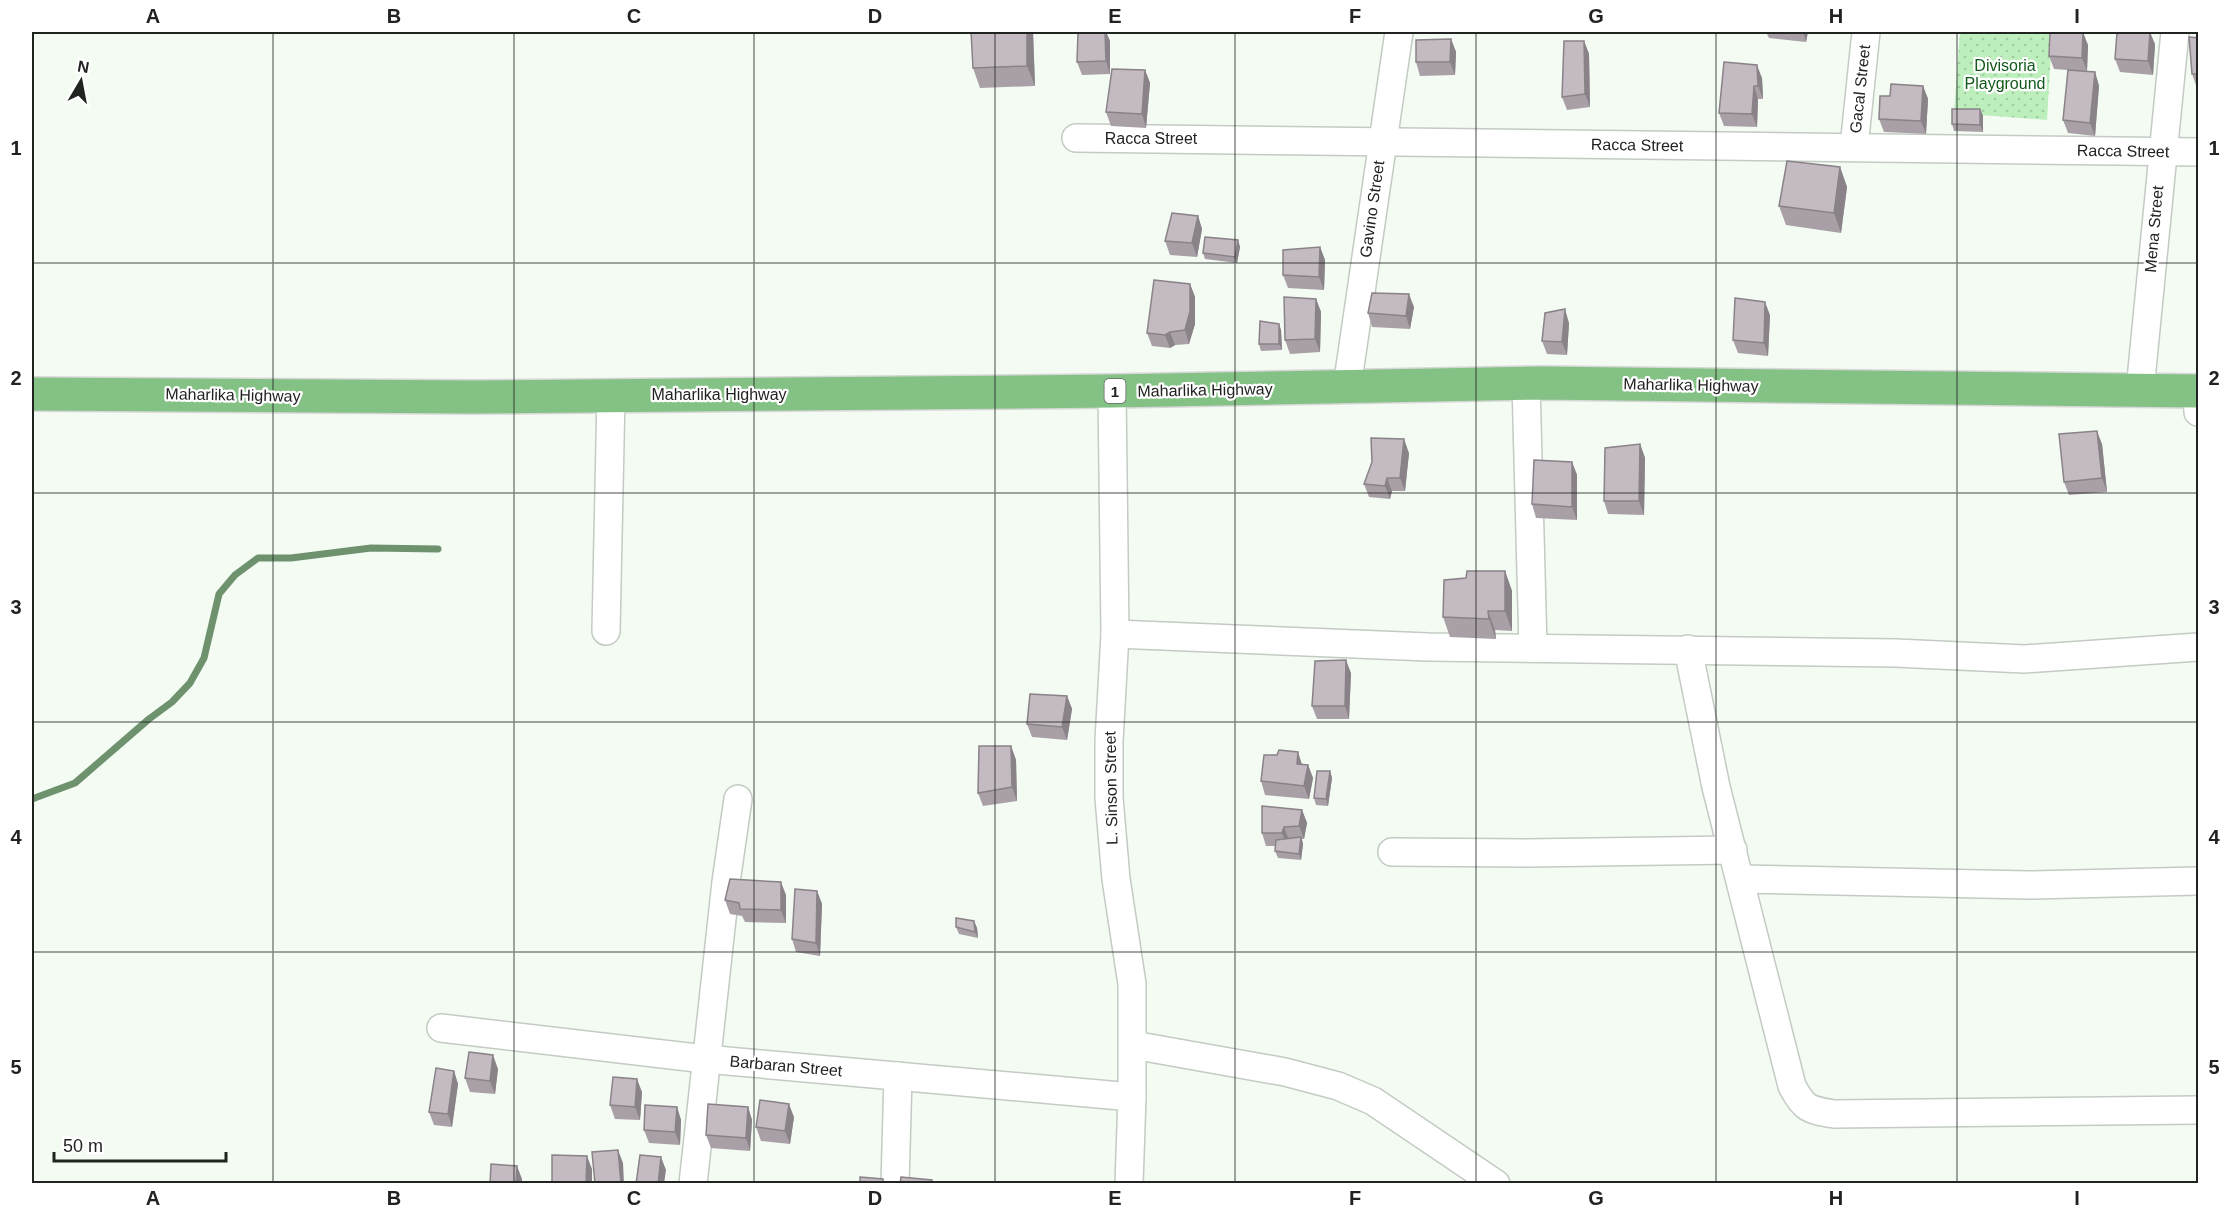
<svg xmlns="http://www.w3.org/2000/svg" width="2230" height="1215" viewBox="0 0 2230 1215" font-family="Helvetica,sans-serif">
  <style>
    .park { fill: url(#park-dots) }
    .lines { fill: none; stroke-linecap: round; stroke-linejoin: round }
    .stream { stroke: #6e926e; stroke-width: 7 }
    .street-casing { stroke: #c3cbc3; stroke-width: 30 }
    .highway-casing { stroke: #d7d7d7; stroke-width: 36 }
    .street { stroke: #fff; stroke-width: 27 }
    .highway { stroke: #83c184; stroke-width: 33 }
    .wall { fill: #a9a0a7 }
    .shaded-wall { fill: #898288 }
    .building { fill: #c4bac2; stroke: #898288; stroke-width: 1.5 }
    .grid { fill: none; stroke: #202320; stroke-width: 1.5; stroke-opacity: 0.55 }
    .labels { text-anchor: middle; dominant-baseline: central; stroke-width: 4.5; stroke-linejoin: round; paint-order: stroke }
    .shield { fill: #fff; stroke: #636563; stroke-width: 1.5 }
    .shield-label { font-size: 15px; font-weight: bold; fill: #202320 }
    .park-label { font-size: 16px; fill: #11581a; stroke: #fff }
    .street-label { font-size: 16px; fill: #202320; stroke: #fff }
    .neatline { fill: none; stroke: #202320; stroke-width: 2 }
    .grid-label { font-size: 20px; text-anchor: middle; font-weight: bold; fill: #202320 }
  </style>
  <defs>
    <pattern id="park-dots" width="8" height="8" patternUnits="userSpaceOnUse" patternTransform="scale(1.5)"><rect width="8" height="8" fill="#bdefbd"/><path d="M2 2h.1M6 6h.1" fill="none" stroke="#a2cda2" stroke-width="1.8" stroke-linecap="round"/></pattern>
  </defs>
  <rect width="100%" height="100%" fill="#f3fbf3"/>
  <!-- park -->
  <path class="park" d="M1960,32h92l-5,88 -93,-7z"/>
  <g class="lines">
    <!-- stream -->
    <path class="stream" d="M32,799l43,-16 74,-64 23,-17 18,-19 14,-25 15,-64 16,-19 23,-17h33l80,-10 67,1"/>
    <defs>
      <g id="street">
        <path d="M1076,138l1122,14"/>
        <path d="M1854,147l12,-115"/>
        <path d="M1526,383l7,265"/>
        <path d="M1347,387l52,-355"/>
        <path d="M2140,390l35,-358"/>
        <path d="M1112,391l3,243 -6,107v57l7,81 16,105v113l-3,87"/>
        <path d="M2197,391l1,21"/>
        <path d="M606,631l5,-236"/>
        <path d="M1115,634l313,13 468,6 128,6 174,-12"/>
        <path d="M1688,649l28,138 76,299c12,23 17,24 42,28l364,-4"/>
        <path d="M1392,852l135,1 206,-3"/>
        <path d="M1740,879l289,6 169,-4"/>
        <path d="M441,1028l264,31 427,38"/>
        <path d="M1133,1045l152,27 53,14 35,15 123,83"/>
        <path d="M693,1184l33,-302 12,-83"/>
        <path d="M895,1184l3,-108"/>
      </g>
      <path id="highway" d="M32,394l442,3 638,-6 430,-8 656,8"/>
    </defs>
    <!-- street casing -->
    <use href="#street" class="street-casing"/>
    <!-- highway casing -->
    <use href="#highway" class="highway-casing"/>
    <!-- street -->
    <use href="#street" class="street"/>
    <!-- highway -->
    <use href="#highway" class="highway"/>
  </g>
  <!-- wall -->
  <g class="wall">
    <path d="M1033,32l2,54 -55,2 -7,-20z"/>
    <path d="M1078,32h28l4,9v33l-28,1 -5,-13z"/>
    <path d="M1766,32h42l-2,10 -37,-4z"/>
    <path d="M2199,38v75l-1,-25h-1l-5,-14z"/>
    <path d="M1451,39l5,13 -1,23 -35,1 -4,-14z"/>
    <path d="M1584,41l5,13 1,53 -23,3 -5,-13z"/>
    <path d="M2155,44l-2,31 -33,-3 -5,-13z"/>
    <path d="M2088,45l-1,26 -13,-1 21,2 4,14 -4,50 -27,-3 -5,-13 5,-50 -14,-1 -5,-13z"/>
    <path d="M1145,70l5,13 -4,45 -35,-2 -5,-14z"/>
    <path d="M1762,78l1,21h-5l-1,28 -33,-1 -5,-13z"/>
    <path d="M1923,86l5,13 -2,35 -42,-2 -5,-13 11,-23z"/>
    <path d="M1980,109l3,7v16l-29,-1 -2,-7z"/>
    <path d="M1840,167l7,20 -6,46 -55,-8 -7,-19z"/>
    <path d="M1198,216l4,13 -5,28 -27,-2 -5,-14z"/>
    <path d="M1238,240l2,7 -3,16 -32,-4 -2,-6z"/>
    <path d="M1320,247l5,13 -1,30 -36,-2 -5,-13z"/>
    <path d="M1190,284l5,13v27l-6,20 -14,1 -5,3 -18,-2 -5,-13z"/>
    <path d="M1316,299l5,13 -1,40 -30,2 -5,-14z"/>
    <path d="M1414,307l-4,22 -38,-2 -4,-14z"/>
    <path d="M1770,315l-2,41 -30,-3 -5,-13z"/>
    <path d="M1569,323l-2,32 -20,-1 -5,-13z"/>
    <path d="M1279,324l2,6 1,20 -21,1 -2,-7z"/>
    <path d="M1640,444l5,14 -1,57 -36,-1 -4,-13z"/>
    <path d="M2102,444l5,48 -38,3 -5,-13z"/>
    <path d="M1409,453l-4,38h-13l-2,8 -21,-2 -5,-13z"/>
    <path d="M1572,462l5,13v45l-41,-2 -4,-14z"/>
    <path d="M1505,571l7,20v40l-17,-1 1,9 -46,-2 -7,-20 23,-39z"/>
    <path d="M1351,673l-2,46h-32l-5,-13z"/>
    <path d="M1067,696l5,13 -5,31 -35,-3 -5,-13z"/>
    <path d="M1011,746l5,14 1,41 -34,5 -5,-13z"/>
    <path d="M1298,752l4,13h6l5,13 -4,21 -44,-4 -4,-14 16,-26z"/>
    <path d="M1330,771l2,7 -4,28 -12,-1 -2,-7z"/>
    <path d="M1302,810l5,13 -3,16h-2l1,5 -2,16 -23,-2 -3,-7 1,-5h-10l-4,-13z"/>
    <path d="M817,891l5,13 -2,52 -24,-4 -4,-13z"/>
    <path d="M786,895v28l-41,-1 -3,-6 -12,-2 -5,-14z"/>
    <path d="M974,921l3,7 1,10 -19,-4 -3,-7z"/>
    <path d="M498,1069l-3,25 -25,-2 -5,-14z"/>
    <path d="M454,1071l4,13 -6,43 -18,-2 -5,-13z"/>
    <path d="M642,1092l-2,28 -25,-1 -5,-14z"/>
    <path d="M677,1107l4,13 -1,25 -31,-2 -5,-13z"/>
    <path d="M748,1107l4,13 -2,31 -39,-3 -5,-13z"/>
    <path d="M794,1117l-4,27 -29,-3 -5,-14z"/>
  </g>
  <!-- shaded-wall -->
  <g class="shaded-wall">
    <path d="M1027,32h6l2,54 -8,-20z"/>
    <path d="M1105,32h1l4,9v33l-4,-13z"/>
    <path d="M1803,32h5l-2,10z"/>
    <path d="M2083,32l5,13 -1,26 -5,-13z"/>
    <path d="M2150,32l5,12 -2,31 -5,-14z"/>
    <path d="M1451,39l5,13 -1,23 -5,-13z"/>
    <path d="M1584,41l5,13 1,53 -5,-13z"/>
    <path d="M1757,65l5,13 1,21 -5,-13z"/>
    <path d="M1145,70l5,13 -4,45 -4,-14z"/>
    <path d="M2095,72l4,14 -4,50 -5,-13z"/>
    <path d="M1754,86l4,13 -1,28 -5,-13z"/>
    <path d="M1923,86l5,13 -2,35 -5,-13z"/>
    <path d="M1980,109l3,7v16l-3,-7z"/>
    <path d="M1840,167l7,20 -6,46 -7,-20z"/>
    <path d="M1198,216l4,13 -5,28 -5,-14z"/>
    <path d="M1238,240l2,7 -3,16 -2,-6z"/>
    <path d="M1320,247l5,13 -1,30 -5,-13z"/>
    <path d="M1190,284l5,13v27l-6,20 -4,-14z"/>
    <path d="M1409,294l5,13 -4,22 -4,-13z"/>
    <path d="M1316,299l5,13 -1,40 -5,-13z"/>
    <path d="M1765,302l5,13 -2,41 -4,-13z"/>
    <path d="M1565,309l4,14 -2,32 -5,-13z"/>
    <path d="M1279,324l2,6 1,20 -3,-6z"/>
    <path d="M1170,332l5,13 -5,3 -5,-13z"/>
    <path d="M2097,431l5,13 5,48 -5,-14z"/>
    <path d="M1404,439l5,14 -4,38 -5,-13z"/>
    <path d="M1640,444l5,14 -1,57 -5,-14z"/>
    <path d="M1572,462l5,13v45l-5,-13z"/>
    <path d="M1387,478l5,13 -2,8 -5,-13z"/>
    <path d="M1505,571l7,20v40l-7,-20z"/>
    <path d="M1488,611l7,19 1,9 -7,-20z"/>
    <path d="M1346,660l5,13 -2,46 -4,-13z"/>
    <path d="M1067,696l5,13 -5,31 -5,-13z"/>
    <path d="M1011,746l5,14 1,41 -5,-14z"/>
    <path d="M1298,752l4,13 -5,-1z"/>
    <path d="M1308,765l5,13 -4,21 -5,-13z"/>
    <path d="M1330,771l2,7 -4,28 -2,-7z"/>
    <path d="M1302,810l5,13 -3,16 -5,-13z"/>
    <path d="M1284,827l5,13 -2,7 -5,-14z"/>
    <path d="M1301,837l2,7 -2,16 -2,-6z"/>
    <path d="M781,882l5,13v28l-5,-13z"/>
    <path d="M817,891l5,13 -2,52 -4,-13z"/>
    <path d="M974,921l3,7 1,10 -3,-6z"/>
    <path d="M493,1055l5,14 -3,25 -5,-13z"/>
    <path d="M454,1071l4,13 -6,43 -4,-13z"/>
    <path d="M637,1079l5,13 -2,28 -5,-13z"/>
    <path d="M789,1104l5,13 -4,27 -5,-13z"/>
    <path d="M677,1107l4,13 -1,25 -5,-13z"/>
    <path d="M748,1107l4,13 -2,31 -4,-13z"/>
    <path d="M618,1150l5,13 1,21h-3z"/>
    <path d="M587,1156l5,13v15h-6z"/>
    <path d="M661,1157l5,13 -2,14h-6z"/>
    <path d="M517,1166l5,13v5h-6z"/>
  </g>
  <!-- building -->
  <g class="building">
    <path d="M971,32h56v34l-54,2z"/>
    <path d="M1078,32h27l1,29 -29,1z"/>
    <path d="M2050,32h33l-1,26 -33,-2z"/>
    <path d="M2117,32h33l-2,29 -33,-2z"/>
    <path d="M2189,37l10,1v36h-7z"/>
    <path d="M1451,39l-1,23h-34v-22z"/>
    <path d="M1564,41h20l1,53 -23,3z"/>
    <path d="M1724,62l33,3 1,21h-4l-2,28 -33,-1z"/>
    <path d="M1112,69l33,1 -3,44 -36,-2z"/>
    <path d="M2068,70l27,2 -5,51 -27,-3z"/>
    <path d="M1891,84l32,2 -2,35 -42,-2 1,-23h10z"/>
    <path d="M1952,109h28v16l-28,-1z"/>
    <path d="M1787,161l53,6 -6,46 -55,-7z"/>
    <path d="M1172,213l26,3 -6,27 -27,-2z"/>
    <path d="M1205,237l33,3 -3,17 -32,-4z"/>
    <path d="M1320,247l-1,30 -36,-2v-25z"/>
    <path d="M1154,280l36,4v27l-5,19 -15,2 -5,3 -18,-2z"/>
    <path d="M1372,293l37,1 -3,22 -38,-3z"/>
    <path d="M1284,297l32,2 -1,40 -30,1z"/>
    <path d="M1735,298l30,4 -1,41 -31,-3z"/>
    <path d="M1565,309l-3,33 -20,-1 3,-28z"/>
    <path d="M1260,321l19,3v20h-20z"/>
    <path d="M2097,431l5,47 -38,4 -5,-48z"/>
    <path d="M1371,438l33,1 -4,39h-13l-2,8 -21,-2 8,-22z"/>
    <path d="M1640,444l-1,57h-35l1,-53z"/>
    <path d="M1534,460l38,2v45l-40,-3z"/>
    <path d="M1467,571h38v40h-17l1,8 -46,-2 1,-37 22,-2z"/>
    <path d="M1346,660l-1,46h-33l3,-45z"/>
    <path d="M1030,694l37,2 -5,31 -35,-3z"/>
    <path d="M979,746h32l1,41 -34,6z"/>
    <path d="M1279,750l19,2 -1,12 11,1 -4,21 -43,-5 3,-26h13z"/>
    <path d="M1317,771h13l-4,28 -12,-1z"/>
    <path d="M1262,806l40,4 -3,16 -15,1 -2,6h-20z"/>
    <path d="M1301,837l-2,17 -24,-3 1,-11z"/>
    <path d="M730,879l51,3v28l-41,-1 -1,-6 -14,-3z"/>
    <path d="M795,889l22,2 -1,52 -24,-4z"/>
    <path d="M956,918l18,3 1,11 -19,-5z"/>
    <path d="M469,1052l24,3 -3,26 -25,-3z"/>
    <path d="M436,1068l18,3 -6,43 -19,-2z"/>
    <path d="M613,1077l24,2 -2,28 -25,-2z"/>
    <path d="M760,1100l29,4 -4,27 -29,-4z"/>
    <path d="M708,1104l40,3 -2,31 -40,-3z"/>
    <path d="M645,1105l32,2 -2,25 -31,-2z"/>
    <path d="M618,1150l3,34h-26l-3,-32z"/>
    <path d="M552,1155l35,1 -1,28h-34z"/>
    <path d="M640,1155l21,2 -3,27h-22z"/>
    <path d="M491,1164l26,2 -1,18h-26z"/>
    <path d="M860,1177l23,2v5h-23z"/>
    <path d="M901,1177l31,3v4h-32z"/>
  </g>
  <!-- grid -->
  <path class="grid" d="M273,32v1152M514,32v1152M754,32v1152M995,32v1152M1235,32v1152M1476,32v1152M1716,32v1152M1957,32v1152M32,263h2166M32,493h2166M32,722h2166M32,952h2166"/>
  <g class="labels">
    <!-- shield labels -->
    <rect class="shield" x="1104.5" y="379" width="21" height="24" rx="4.5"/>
    <g class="shield-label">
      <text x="1115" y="391">1</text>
    </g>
    <!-- park labels -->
    <g class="park-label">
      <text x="2005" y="65">Divisoria<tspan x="2005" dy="18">Playground</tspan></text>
    </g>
    <!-- street labels -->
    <g class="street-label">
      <text transform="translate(1860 89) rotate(-84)">Gacal Street</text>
      <text x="1151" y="138">Racca Street</text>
      <text transform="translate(1637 145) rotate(1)">Racca Street</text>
      <text transform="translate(2123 151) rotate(1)">Racca Street</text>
      <text transform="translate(1372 209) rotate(-82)">Gavino Street</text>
      <text transform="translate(2154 229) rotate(-85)">Mena Street</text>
      <text transform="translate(1691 385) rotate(1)">Maharlika Highway</text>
      <text transform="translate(1205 390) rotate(-1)">Maharlika Highway</text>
      <text x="719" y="394">Maharlika Highway</text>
      <text transform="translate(233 395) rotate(1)">Maharlika Highway</text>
      <text transform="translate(1111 788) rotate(-91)">L. Sinson Street</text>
      <text transform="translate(786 1066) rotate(5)">Barbaran Street</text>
    </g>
  </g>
  <!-- border -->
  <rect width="2230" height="1215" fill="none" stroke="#ffffff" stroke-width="66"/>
  <!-- north arrow -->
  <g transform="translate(81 81) rotate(10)" stroke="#ffffff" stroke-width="4.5" paint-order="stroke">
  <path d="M0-4.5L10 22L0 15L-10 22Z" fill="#202320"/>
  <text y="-9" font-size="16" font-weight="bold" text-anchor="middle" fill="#202320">N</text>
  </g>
  <!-- scale -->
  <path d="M54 1152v9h172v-9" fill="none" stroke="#202320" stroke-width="3"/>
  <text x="63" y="1152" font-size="18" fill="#202320" stroke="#ffffff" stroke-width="4.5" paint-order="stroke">50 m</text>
  <rect x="33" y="33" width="2164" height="1149" class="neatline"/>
  <g class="grid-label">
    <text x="153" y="23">A</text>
    <text x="394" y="23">B</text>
    <text x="634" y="23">C</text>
    <text x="875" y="23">D</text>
    <text x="1115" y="23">E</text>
    <text x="1355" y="23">F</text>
    <text x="1596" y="23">G</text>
    <text x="1836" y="23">H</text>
    <text x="2077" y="23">I</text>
    <text x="16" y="155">1</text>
    <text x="2214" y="155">1</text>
    <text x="16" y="385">2</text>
    <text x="2214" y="385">2</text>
    <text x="16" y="614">3</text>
    <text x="2214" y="614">3</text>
    <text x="16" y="844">4</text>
    <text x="2214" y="844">4</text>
    <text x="16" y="1074">5</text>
    <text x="2214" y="1074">5</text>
    <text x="153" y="1205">A</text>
    <text x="394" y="1205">B</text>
    <text x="634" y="1205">C</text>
    <text x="875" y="1205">D</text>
    <text x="1115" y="1205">E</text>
    <text x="1355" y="1205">F</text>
    <text x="1596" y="1205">G</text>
    <text x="1836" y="1205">H</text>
    <text x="2077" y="1205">I</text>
  </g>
</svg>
